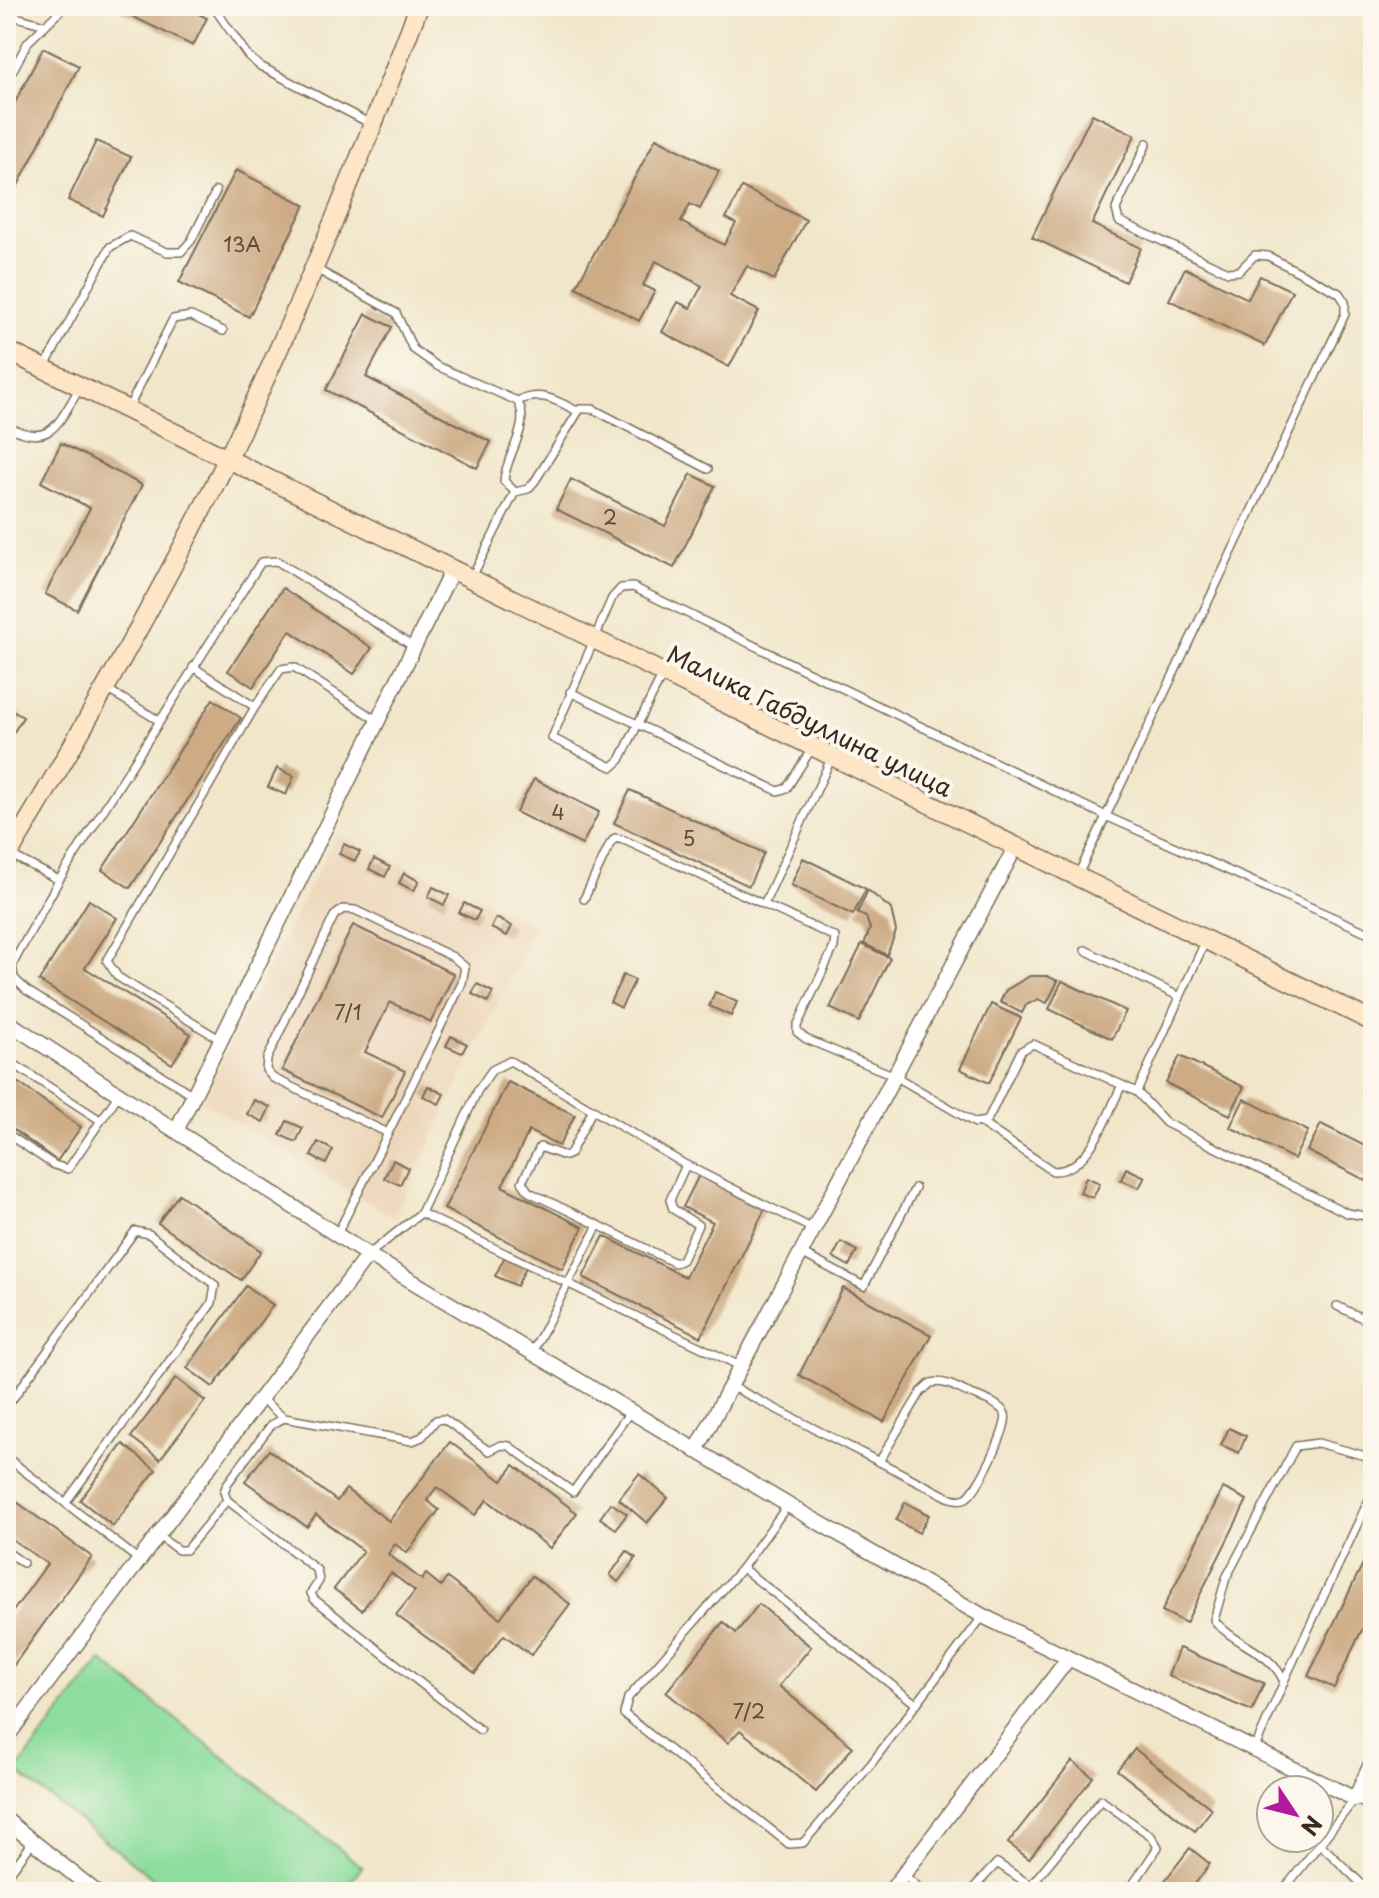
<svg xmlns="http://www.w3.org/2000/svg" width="1379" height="1898" viewBox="0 0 1379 1898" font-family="'Playpen Sans',sans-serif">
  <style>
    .built { fill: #edd7bb }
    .green { fill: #8ddd9d; stroke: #64845e; stroke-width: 2 }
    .building { fill: #cdab85 }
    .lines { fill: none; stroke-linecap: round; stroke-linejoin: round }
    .lane-casing { stroke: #7b6c5a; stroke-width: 10 }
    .street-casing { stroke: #7b6c5a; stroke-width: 17 }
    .secondary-casing { stroke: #7b6c5a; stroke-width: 21 }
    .lane { stroke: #fff; stroke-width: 7 }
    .street { stroke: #fff; stroke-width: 14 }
    .secondary { stroke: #fee5c5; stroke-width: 18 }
    .labels { text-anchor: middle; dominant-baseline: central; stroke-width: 8; stroke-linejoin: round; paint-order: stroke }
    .number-label { font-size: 20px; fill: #604a38 }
    .street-label { font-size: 24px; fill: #3b2a1e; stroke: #fbf7ec }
  </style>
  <rect width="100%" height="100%" fill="#fbf7ec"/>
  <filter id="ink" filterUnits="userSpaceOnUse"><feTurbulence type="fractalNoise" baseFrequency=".0125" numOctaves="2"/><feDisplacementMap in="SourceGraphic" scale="16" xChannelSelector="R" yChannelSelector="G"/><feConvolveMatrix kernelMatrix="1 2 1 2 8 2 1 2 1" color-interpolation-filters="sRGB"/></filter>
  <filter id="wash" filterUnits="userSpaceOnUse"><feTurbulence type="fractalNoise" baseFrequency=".006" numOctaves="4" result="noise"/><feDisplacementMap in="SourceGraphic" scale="32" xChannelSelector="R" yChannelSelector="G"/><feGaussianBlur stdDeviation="1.8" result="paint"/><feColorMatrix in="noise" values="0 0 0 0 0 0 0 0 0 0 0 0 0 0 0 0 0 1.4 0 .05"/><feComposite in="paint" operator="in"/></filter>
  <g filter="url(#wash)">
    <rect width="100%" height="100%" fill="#f1e6ca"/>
    <!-- built -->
    <path class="built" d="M336,834l199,91 -141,293 -192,-117z"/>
    <!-- green -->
    <path class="green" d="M101,1660l261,207 -20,25h-172l-154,-121z"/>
    <g id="blocks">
      <!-- building -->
      <g class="building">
        <path d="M111,6h71l25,12 -14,28z"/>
        <path d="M43,48l36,18 -66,129 -7,-3v-72z"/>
        <path d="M1092,114l43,21 -43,89 49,24 -16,34 -93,-45z"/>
        <path d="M656,138l63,33 -19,38 -10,-5 -9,18 43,23 12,-22 -10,-5 16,-31 64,33 -32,60 -27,-14 -17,30 29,15 -30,56 -67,-35 16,-30 12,6 12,-22 -46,-25 -13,24 12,6 -16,30 -63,-34z"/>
        <path d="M96,141l35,16 -28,59 -35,-16z"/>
        <path d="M236,170l69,35 -56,112 -70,-35z"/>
        <path d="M1185,268l63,31 12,-23 32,15 -27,55 -96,-46z"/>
        <path d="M366,314l26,13 -26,50 125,65 -14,26 -151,-78z"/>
        <path d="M61,443l81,42 -65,125 -32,-16 45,-86 -49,-26z"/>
        <path d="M691,474l24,12 -41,82 -118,-59 15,-30 94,47z"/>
        <path d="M283,588l89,60 -18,26 -64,-43 -37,56 -25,-16z"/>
        <path d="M213,699l28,19 -111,170 -28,-18z"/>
        <path d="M6,707l17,10 -17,28z"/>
        <path d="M277,768l17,8 -8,19 -18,-8z"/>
        <path d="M534,779l65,33 -17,33 -66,-33z"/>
        <path d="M630,790l134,63 -15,33 -135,-63z"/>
        <path d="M344,844l16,8 -5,9 -16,-7z"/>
        <path d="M803,858l63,31 -13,26 -62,-30z"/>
        <path d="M374,859l16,8 -5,10 -16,-8z"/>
        <path d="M404,873l15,8 -5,10 -15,-8z"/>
        <path d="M433,887l16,8 -5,10 -16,-8z"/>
        <path d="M868,890l23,19 5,22 -9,24 -23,-11 6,-15 -4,-12 -9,-4z"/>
        <path d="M89,900l28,18 -32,50 106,66 -19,30 -133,-83z"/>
        <path d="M464,903l16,8 -5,9 -16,-7z"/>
        <path d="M496,918l16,8 -5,10 -16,-8z"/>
        <path d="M353,925l101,49 -23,48 -41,-20 -25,50 40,19 -23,47 -100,-48z"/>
        <path d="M862,944l28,14 -31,64 -29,-14z"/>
        <path d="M623,975l12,5 -14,28 -11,-6z"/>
        <path d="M1030,976h17l11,5 -11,22 -9,-4 -12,6 -4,8 -22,-11 6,-12z"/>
        <path d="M1062,981l64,30 -14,28 -63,-30z"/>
        <path d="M477,984l16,8 -5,10 -16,-8z"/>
        <path d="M715,992l22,10 -6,14 -22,-10z"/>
        <path d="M991,1004l30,14 -32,65 -29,-14z"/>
        <path d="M451,1036l16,8 -5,9 -16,-7z"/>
        <path d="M1180,1056l64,31 -14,28 -64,-32z"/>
        <path d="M6,1074l75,53 -24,34 -51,-37z"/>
        <path d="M508,1082l67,33 -16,31 -30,-15 -27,55 81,41 -21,42 -118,-60z"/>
        <path d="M428,1086l16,8 -5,10 -16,-8z"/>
        <path d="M1244,1099l64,32 -14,28 -64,-32z"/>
        <path d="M254,1100l16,7 -7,15 -16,-8z"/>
        <path d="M287,1121l16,7 -7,14 -16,-7z"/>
        <path d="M1321,1124l52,26 -2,33 -64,-32z"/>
        <path d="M318,1142l15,8 -7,14 -15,-8z"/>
        <path d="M393,1160l15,8 -8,17 -16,-7z"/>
        <path d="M1126,1168l19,9 -6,11 -18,-8z"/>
        <path d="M699,1175l66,34 -64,128 -118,-60 21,-41 81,41 28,-55 -30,-15z"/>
        <path d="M1086,1177l14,6 -7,15 -13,-5z"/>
        <path d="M179,1194l82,57 -20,29 -83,-57z"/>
        <path d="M841,1242l16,9 -8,15 -16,-9z"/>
        <path d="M505,1256l21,11 -9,19 -22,-10z"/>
        <path d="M246,1286l27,19 -60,82 -26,-19z"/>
        <path d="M843,1288l88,47 -47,87 -85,-47z"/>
        <path d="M176,1378l29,23 -45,58 -29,-22z"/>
        <path d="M1229,1428l17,8 -7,17 -18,-8z"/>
        <path d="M450,1442l52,39 12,-16 63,48 -27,35 -63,-48 -12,15 -38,-28 -10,13 12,10 -32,43 -12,-9 -7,10 34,26 4,-6 15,12 6,-8 53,40 32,-42 38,28 -39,51 -27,-20 -29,38 -79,-58 19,-24 -24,-18 -29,37 -28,-21 29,-38 -47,-36 -9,12 -62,-46 24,-31 68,51 9,-12 43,32z"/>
        <path d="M123,1444l33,26 -43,56 -33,-26z"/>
        <path d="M639,1474l29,24 -21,25 -28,-24z"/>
        <path d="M1223,1488l24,12 -61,123 -24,-12z"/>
        <path d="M6,1494l86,63 -79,109 -7,-5v-40l41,-57 -41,-29z"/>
        <path d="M905,1502l24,13 -10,18 -23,-13z"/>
        <path d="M611,1503l16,11 -11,15 -16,-11z"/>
        <path d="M1373,1543v64l-39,81 -26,-12z"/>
        <path d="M627,1551l9,7 -18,24 -8,-7z"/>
        <path d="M759,1604l52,43 -32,39 74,61 -37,45 -76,-62 -12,13 -62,-51 57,-70 13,11z"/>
        <path d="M1179,1648l85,35 -12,28 -84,-35z"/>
        <path d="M1135,1749l77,60 -17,22 -78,-61z"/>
        <path d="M1072,1761l21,16 -64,82 -21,-16z"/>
        <path d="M1190,1848l20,16 -21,28h-33z"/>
      </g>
    </g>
  </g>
  <g filter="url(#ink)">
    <use href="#blocks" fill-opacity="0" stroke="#7b6c5a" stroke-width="2"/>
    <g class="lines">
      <defs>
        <g id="lane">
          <path d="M213,6l35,50 12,10 111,58"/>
          <path d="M321,6h20"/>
          <path d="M6,14l39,11"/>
          <path d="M6,83l22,-41 37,-36"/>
          <path d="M316,269l80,44 17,36 24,17 80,35c16,23 -12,55 -13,80l11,11"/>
          <path d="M44,368l66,-121 20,-11 37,16h14l10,-11 25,-50"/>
          <path d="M517,401c25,-10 37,-2 60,10"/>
          <path d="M128,409l45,-90 18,-3 32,15"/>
          <path d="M6,426c46,23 51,-2 74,-38"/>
          <path d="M471,579l44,-87 13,-3 7,-8 45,-72h13l115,60"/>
          <path d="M193,667l62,40 26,-38 13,-2 84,54"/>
          <path d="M662,676l-42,84 -8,7 -60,-29 60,-140 9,-10 12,-1 475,230 265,118"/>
          <path d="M105,688l53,32"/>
          <path d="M570,692l208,99 9,-3 25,-40"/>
          <path d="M11,855l48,25 202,-318 16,-1 137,86"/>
          <path d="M1077,877l268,-563v-12l-6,-9 -71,-37 -13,-1 -16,16 -11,1 -109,-51 -3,-12 31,-66"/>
          <path d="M59,880l-47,85 2,13 12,12 167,105"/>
          <path d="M584,899l26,-55 5,-6 9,2 211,97 -1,10 -37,79v6l9,7 89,37 80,47 11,-2 4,-6 31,-64 12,-7 104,48 29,31 181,90 19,3 7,-4"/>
          <path d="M765,902l66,-143"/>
          <path d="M1085,950l95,47"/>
          <path d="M221,1040l-103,-63 -11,-16 148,-254"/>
          <path d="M6,1059l94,61"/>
          <path d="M1137,1092l68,-150"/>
          <path d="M593,1109l-23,45 -5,2 -25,-9 -18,35 7,10 69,33"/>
          <path d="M981,1123l72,48c37,1 54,-57 69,-86"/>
          <path d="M6,1133l48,32 14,4 51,-75"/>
          <path d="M421,1213l319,153"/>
          <path d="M337,1234c43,-83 84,-167 125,-251l3,-16 -12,-10 -98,-47 -12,-1 -9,7 -67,143 -1,11 7,8 115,55"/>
          <path d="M801,1253l63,33 51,-98"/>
          <path d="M368,1255l53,-42 57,-123 14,-20 18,-9 176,104 127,64"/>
          <path d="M1337,1306l36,17"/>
          <path d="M532,1353l66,-128 77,38 7,-3 16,-35 -25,-16 -3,-9 16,-35"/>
          <path d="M731,1386l217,111c6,2 12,4 18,1 12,-6 44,-74 39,-84 -6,-12 -27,-17 -39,-22 -11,-5 -22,-12 -35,-9l-10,9 -42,70"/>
          <path d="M261,1399l23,19"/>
          <path d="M6,1408l129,-177 14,3 66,51 -3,18 -146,199"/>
          <path d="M6,1457l133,103"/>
          <path d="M227,1500l-3,-8 3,-8 44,-59 13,-7 128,23 10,-4 14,-17 8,-1 45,32 12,-6 8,1 64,46 57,-80"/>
          <path d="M788,1505l-46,63 -114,130 -4,16 165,130 14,-1 68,-79 112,-148"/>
          <path d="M157,1535l21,15h8l41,-50 90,70 2,11 -8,12 3,6 166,131"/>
          <path d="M6,1551l17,12"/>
          <path d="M742,1568l174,136"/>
          <path d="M1284,1681l89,-190"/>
          <path d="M1254,1750l30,-68c-12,-31 -50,-37 -70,-62l12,-42 70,-132 22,-3 55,15"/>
          <path d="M1320,1844l50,48"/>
          <path d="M904,1875l20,17"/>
          <path d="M6,1878l27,-36"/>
          <path d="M1031,1885l70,-85 50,36 7,11 -30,45"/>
          <path d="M970,1892l27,-29 43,29"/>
          <path d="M1282,1892l73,-93 18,10"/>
        </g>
        <g id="street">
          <path d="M6,1021l362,234 420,250 195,111 372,183 18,-39"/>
          <path d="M177,1129l275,-559"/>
          <path d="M696,1451l319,-603"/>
          <path d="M6,1738l362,-483"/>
          <path d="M6,1820l90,72"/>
          <path d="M890,1892l178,-233"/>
        </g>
        <g id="secondary">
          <path d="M6,350l1367,672"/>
          <path d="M6,859c77,-130 153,-262 220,-397 72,-148 134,-302 193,-456"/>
        </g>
      </defs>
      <!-- lane casing -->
      <use href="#lane" class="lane-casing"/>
      <!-- street casing -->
      <use href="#street" class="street-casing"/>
      <!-- secondary casing -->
      <use href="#secondary" class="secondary-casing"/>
      <!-- lane -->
      <use href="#lane" class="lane"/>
      <!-- street -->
      <use href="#street" class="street"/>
      <!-- secondary -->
      <use href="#secondary" class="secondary"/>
    </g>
  </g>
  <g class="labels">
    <!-- number labels -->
    <g class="number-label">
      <text x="242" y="244">13А</text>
      <text x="610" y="517">2</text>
      <text x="558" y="812">4</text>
      <text x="689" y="838">5</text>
      <text x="348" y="1012">7/1</text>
      <text x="749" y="1711">7/2</text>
    </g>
    <!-- street labels -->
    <g class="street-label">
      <text transform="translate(810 720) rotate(26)">Малика Габдуллина улица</text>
    </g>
  </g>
  <!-- margin -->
  <rect width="1379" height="1898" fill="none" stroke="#fbf7ec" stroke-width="32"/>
  <!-- north arrow -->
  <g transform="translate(1295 1814) rotate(125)"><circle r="38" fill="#fbf7ec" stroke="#aea59a" stroke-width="2"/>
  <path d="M0-6L14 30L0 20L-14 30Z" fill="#b5179e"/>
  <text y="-12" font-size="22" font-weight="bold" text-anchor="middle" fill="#3b2a1e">N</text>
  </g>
</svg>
